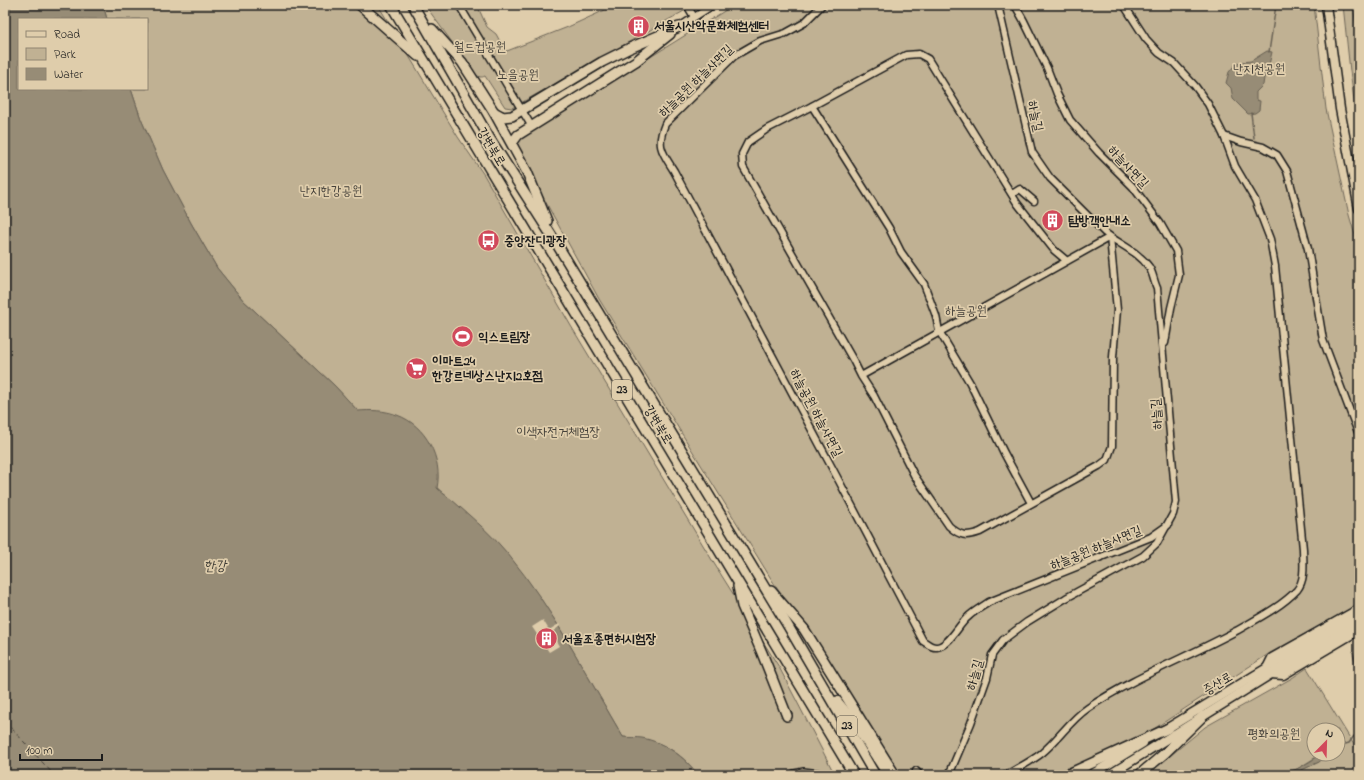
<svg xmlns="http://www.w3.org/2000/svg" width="1364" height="780" viewBox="0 0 1364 780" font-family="'Indie Flower','Poor Story',sans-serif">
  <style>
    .green { fill: #c0b193; stroke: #6e6658 }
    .water { fill: #978c76; stroke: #665f52 }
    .pier { fill: #dfcdab }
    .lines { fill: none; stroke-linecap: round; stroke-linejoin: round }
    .stream { stroke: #665f52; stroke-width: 1.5 }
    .ferry { stroke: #413e37; stroke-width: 1; stroke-dasharray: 5 4; stroke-linecap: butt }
    .minor-casing { stroke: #1c1c1c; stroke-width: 9 }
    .major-casing { stroke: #1c1c1c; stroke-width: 11 }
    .highway-casing { stroke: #1c1c1c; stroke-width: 12 }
    .minor { stroke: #dfcdab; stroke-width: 6 }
    .major { stroke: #dfcdab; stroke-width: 8 }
    .highway { stroke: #dfcdab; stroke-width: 9 }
    .labels { text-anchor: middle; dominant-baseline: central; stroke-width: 3.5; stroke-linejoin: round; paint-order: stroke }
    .shield { fill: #dfcdab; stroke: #565147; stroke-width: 1 }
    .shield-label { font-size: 12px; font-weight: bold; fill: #1c1c1c }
    .poi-label { font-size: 13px; font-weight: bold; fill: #1c1c1c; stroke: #dfcdab; text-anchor: start }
    .park-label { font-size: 13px; fill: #45413a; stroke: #dfcdab }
    .street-label { font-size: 13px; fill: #1c1c1c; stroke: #dfcdab }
    .water-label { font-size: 14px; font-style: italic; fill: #413e37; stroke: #dfcdab }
  </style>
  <rect width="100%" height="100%" fill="#dfcdab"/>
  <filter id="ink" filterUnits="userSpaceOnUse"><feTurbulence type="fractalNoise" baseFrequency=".025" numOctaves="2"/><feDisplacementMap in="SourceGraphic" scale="8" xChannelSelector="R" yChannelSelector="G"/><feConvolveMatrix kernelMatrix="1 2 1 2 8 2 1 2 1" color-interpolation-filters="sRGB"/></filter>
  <g filter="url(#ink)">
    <!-- green -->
    <g class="green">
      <path d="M103,5h275l80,132 26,38 87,151 144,239 64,102 56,108h-137c-10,-14 -25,-27 -41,-32 -10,-4 -23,-5 -34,-6l-65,-112 -18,-27 -33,-44 -22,-24 -58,-51 -63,-61 -29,-32 -92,-86 -26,-32 -26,-45 -28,-53 -22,-51 -10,-30h16v-70h-40z"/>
      <path d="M425,5h52l10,22 9,7 8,15 3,2 61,-24 48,-22h65l3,6 -172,97 -7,-1 -20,-31c-4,2 -6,1 -10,-2z"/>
      <path d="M734,5h580l12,104 23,106 10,34v355l-89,49 -118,77 -91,45h-164l-20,-37 -75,-109 -203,-330 -83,-151 1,-8z"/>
      <path d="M1343,5h10l6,43v89l-9,-66z"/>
      <path d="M1307,668l52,85v22h-68l28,-13 9,-8h10v-24h-24v24h7l-24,15 -16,5 -134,1 58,-48 87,-49z"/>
    </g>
    <!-- water -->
    <g class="water">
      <path d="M5,5h98l4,14h-88v70h112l10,30 22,51 28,53 26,45 26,32 92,86 23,25c13,-1 26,-1 39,4 29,10 46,44 40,73 7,7 16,12 23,19 17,15 34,30 48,47 46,56 78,121 115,183 6,1 13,0 19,1 22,4 43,19 56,37h-693z"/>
      <path d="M1267,51l5,1 -4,17 -3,3 -2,13 -7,7v8l4,1 -1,9 -4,3 -7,1 -15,-15 -2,-11 -5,-5 3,-11 5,-6 7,-4 10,-1z"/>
      <path d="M1321,754h7l-9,8 -28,13h-26c5,-3 10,0 16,-1 14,-2 29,-12 40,-20z"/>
    </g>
    <!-- pier -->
    <path class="pier" d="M543,620l6,10 10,-6 1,2 -9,7 8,13 -10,6 -17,-25z"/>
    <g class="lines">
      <!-- stream -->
      <g class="stream">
        <path d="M1269,52l7,-47"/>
        <path d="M1251,113l3,25"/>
        <path d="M1353,652l6,29"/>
        <path d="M1358,722l1,-4"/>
        <path d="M1338,746l11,-3 5,-7"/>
      </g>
      <!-- ferry -->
      <path class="ferry" d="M5,721l49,54"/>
      <defs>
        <g id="minor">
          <path d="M459,5l73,122"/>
          <path d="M687,5l7,12"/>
          <path d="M822,5l-18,18 -18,10 -26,8 -26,15 -69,68c-9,22 -3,28 9,47l164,308 85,162c4,2 8,7 14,6 12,-1 22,-23 31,-30 6,-6 14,-10 21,-15l162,-65 17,-12"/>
          <path d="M1015,5l9,16 23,47 10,26 13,26 29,33 34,34 27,36 16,28 3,24 -8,33 -6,35"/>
          <path d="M679,27l34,-22"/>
          <path d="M812,106l77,122 12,24 23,32 12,32 3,15 31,52 34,70 27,50"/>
          <path d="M1224,136l17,6 22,5 14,8 10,16 21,78 15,91 36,95"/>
          <path d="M1012,194l8,-5 14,12"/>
          <path d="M861,376l249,-139 7,73 -4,47 -1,89 -5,14 -8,6 -119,66c-14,5 -20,4 -31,-6l-35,-51 -40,-79 -13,-20 -8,-16 -110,-193 -1,-13 6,-12 19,-13 45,-23 94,-51 13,-1 9,5 89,144 37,47 13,11"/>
          <path d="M916,771l4,4"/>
          <path d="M949,775l22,-52 16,-45 5,-23 11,-15 24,-18 39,-24 77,-42 14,-13 16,-29 3,-12 -19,-214c-3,-6 -4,-15 -8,-21 -11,-16 -31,-23 -45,-35l-54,-54 -18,-26 -34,-147"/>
          <path d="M1006,775c12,-7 26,-14 36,-22 17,-14 28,-33 46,-45 46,-31 100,-51 148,-77 21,-12 45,-24 61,-41 9,-11 6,-28 6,-41l-28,-283 -5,-27 -15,-39 -20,-34 -11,-30 -16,-32 -13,-18 -21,-23 -15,-10 -13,-14 -22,-34"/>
        </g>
        <g id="major">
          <path d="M1326,5l14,104 19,100"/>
          <path d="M1267,668l5,-10 87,-49"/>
          <path d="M1271,674l12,1 76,-45"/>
          <path d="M1163,731l104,-63 92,-53"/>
          <path d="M1091,775l52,-32"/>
          <path d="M1109,775l162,-101 88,-51"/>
        </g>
        <g id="highway">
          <path d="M360,5l58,51"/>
          <path d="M391,5l463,770"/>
          <path d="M413,5l77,134 65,102 233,385 87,149"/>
          <path d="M432,29l30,33 32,50 33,60 20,49"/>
          <path d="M494,112l9,5 9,-1 90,-54 28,-14 49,-21"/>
          <path d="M512,143l6,-8 118,-74 34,-27"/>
          <path d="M738,586l4,20 20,47 25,63"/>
          <path d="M771,591l33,38 91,146"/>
          <path d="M837,701l16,20 35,54"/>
          <path d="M794,775l9,-2 17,2"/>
          <path d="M1066,775l103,-47"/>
          <path d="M1139,775l26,-22 38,-37"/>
        </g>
      </defs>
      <!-- minor casing -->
      <use href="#minor" class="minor-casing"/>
      <!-- major casing -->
      <use href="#major" class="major-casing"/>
      <!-- highway casing -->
      <use href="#highway" class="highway-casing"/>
      <!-- minor -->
      <use href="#minor" class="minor"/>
      <!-- major -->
      <use href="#major" class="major"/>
      <!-- highway -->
      <use href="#highway" class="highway"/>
    </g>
  </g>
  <!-- icons -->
  <defs>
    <symbol id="building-disc" viewBox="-11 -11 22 22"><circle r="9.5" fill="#d1495b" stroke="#dfcdab"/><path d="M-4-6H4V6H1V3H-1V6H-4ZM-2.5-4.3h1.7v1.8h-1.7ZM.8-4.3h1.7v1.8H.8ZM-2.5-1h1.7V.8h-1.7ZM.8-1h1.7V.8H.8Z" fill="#fff"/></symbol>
    <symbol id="bus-disc" viewBox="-11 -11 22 22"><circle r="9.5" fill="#d1495b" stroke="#dfcdab"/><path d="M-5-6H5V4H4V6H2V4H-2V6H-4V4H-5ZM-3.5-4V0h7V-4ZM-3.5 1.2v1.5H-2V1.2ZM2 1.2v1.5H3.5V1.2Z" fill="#fff"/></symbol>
    <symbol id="stadium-disc" viewBox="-11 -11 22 22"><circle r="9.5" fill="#d1495b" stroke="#dfcdab"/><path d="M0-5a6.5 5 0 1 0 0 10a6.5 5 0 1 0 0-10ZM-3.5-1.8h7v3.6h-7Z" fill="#fff"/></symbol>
    <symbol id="supermarket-disc" viewBox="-11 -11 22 22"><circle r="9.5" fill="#d1495b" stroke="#dfcdab"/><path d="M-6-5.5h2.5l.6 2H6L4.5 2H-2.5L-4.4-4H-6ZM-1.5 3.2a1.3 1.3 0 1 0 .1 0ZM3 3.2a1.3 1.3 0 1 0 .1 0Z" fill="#fff"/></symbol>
  </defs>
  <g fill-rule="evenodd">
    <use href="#building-disc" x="626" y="14" width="25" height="25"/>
    <use href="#building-disc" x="1040" y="208" width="25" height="25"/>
    <use href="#bus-disc" x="476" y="228" width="25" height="25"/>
    <use href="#stadium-disc" x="450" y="324" width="25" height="25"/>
    <use href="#supermarket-disc" x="404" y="356" width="25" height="25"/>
    <use href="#building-disc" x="534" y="626" width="25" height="25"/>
  </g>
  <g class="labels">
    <!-- shield labels -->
    <g class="shield">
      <rect x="612" y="380" width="20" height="20" rx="3"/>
      <rect x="837" y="716" width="20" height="20" rx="3"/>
    </g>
    <g class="shield-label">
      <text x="622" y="390">23</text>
      <text x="847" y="726">23</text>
    </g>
    <!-- poi labels -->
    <g class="poi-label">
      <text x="654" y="26">서울시산악문화체험센터</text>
      <text x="1068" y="221">탐방객안내소</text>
      <text x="504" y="241">중앙잔디광장</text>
      <text x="478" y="337">익스트림장</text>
      <text x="432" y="361">이마트24<tspan x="432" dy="15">한강르네상스난지2호점</tspan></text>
      <text x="562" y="639">서울조종면허시험장</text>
    </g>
    <!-- park labels -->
    <g class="park-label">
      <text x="480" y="47">월드컵공원</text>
      <text x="1259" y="69">난지천공원</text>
      <text x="518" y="75">노을공원</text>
      <text x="331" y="191">난지한강공원</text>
      <text x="966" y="311">하늘공원</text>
      <text x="558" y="432">이색자전거체험장</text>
      <text x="1274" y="734">평화의공원</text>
    </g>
    <!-- street labels -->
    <g class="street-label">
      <text transform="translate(696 81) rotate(-44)">하늘공원 하늘사면길</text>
      <text transform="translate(1035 116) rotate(77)">하늘길</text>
      <text transform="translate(491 147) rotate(59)">강변북로</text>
      <text transform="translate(1128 167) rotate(47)">하늘사면길</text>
      <text transform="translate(816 413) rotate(62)">하늘공원 하늘사면길</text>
      <text transform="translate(1157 414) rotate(-95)">하늘길</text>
      <text transform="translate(658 425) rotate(59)">강변북로</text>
      <text transform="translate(1096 548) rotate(-22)">하늘공원 하늘사면길</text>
      <text transform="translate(975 675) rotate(-75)">하늘길</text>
      <text transform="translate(1218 684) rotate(-31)">증산로</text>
    </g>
    <!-- water labels -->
    <g class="water-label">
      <text x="215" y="566">한강</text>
    </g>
  </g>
  <!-- margin -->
  <rect width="1364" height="780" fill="none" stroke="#dfcdab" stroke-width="20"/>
  <rect x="10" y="10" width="1344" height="760" fill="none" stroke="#1c1c1c" stroke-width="1.5" filter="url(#ink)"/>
  <!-- legend -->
  <rect x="18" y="18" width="130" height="72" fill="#dfcdab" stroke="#918672"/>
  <rect x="26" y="31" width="20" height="6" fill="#dfcdab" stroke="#918672"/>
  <text x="54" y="38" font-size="12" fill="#1c1c1c">Road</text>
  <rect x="26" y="48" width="20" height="12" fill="#c0b193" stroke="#918672"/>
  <text x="54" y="58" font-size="12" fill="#1c1c1c">Park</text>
  <rect x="26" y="68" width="20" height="12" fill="#978c76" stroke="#918672"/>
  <text x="54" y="78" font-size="12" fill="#1c1c1c">Water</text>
  <!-- north arrow -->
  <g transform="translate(1326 742) rotate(23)"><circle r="19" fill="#dfcdab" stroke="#918672"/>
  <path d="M0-3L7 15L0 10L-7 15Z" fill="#d1495b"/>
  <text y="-6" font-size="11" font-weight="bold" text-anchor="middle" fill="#1c1c1c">N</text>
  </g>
  <!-- scale -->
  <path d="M20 754v6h82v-6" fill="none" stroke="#1c1c1c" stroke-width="2"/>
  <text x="26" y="754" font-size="12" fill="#1c1c1c" stroke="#dfcdab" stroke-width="3" paint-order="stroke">100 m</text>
</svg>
